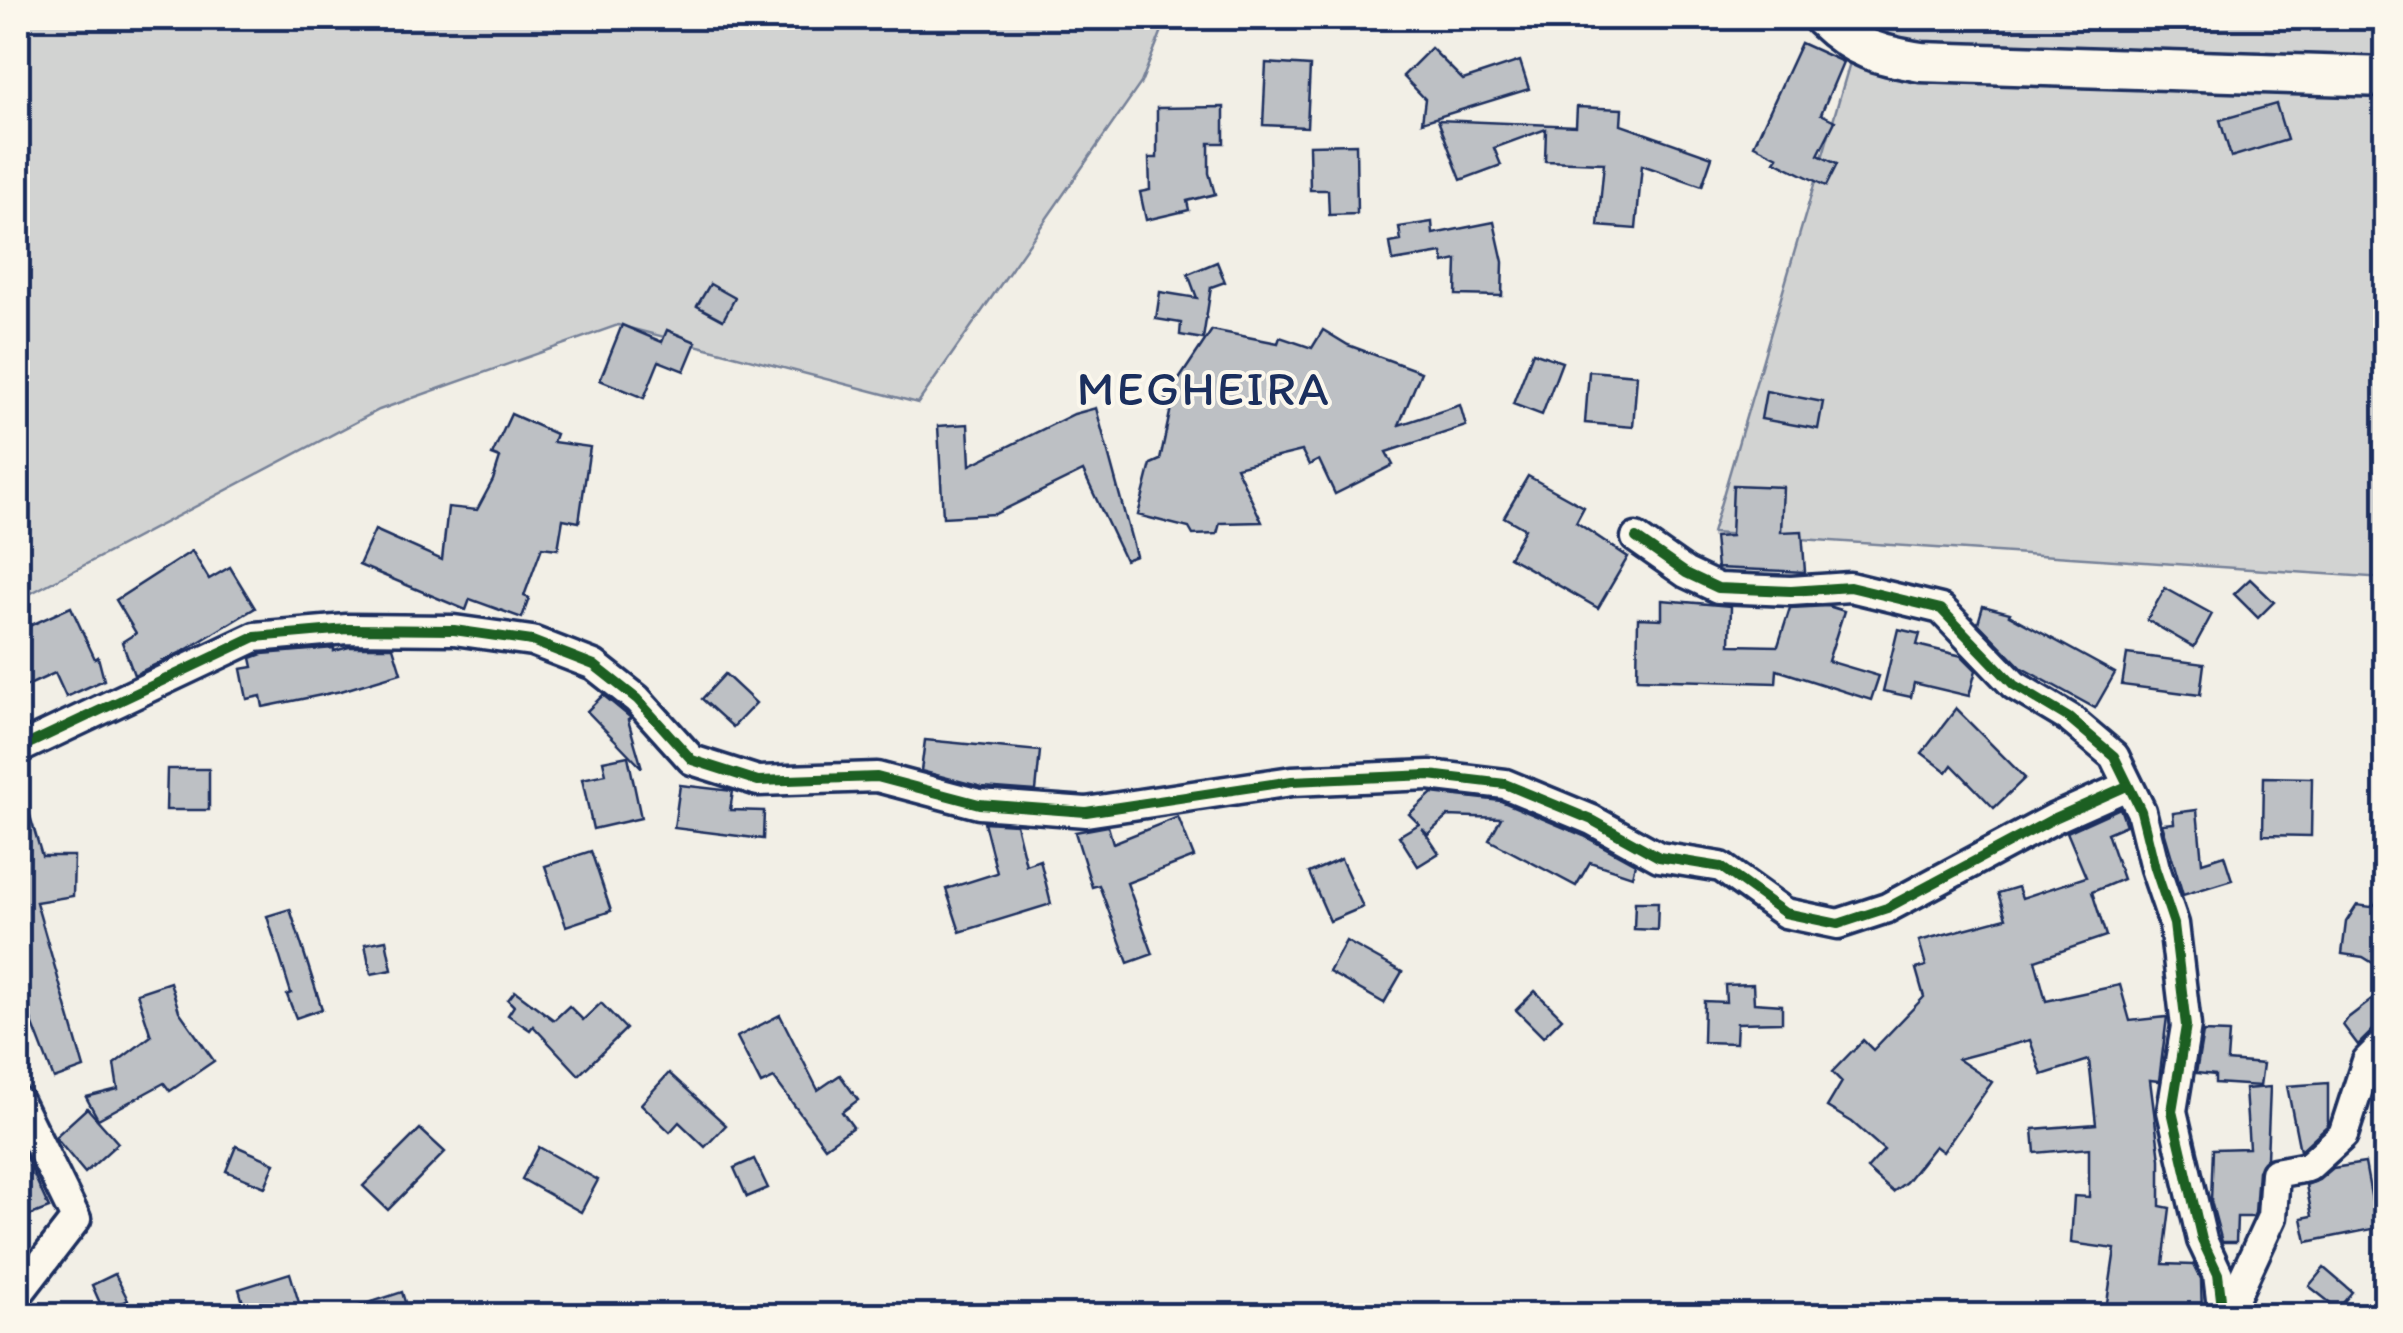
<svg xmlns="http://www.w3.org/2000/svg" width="2403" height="1333" viewBox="0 0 2403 1333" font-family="Itim,sans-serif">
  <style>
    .green { fill: #d2d3d2; stroke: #768198; stroke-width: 2.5 }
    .building { fill: #bdc0c4; stroke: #1b2f5e; stroke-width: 2.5 }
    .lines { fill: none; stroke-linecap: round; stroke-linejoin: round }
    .minor-casing { stroke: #1b2f5e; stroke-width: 35 }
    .secondary-casing { stroke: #1b2f5e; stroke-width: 45 }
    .minor { stroke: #fbf7ec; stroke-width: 28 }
    .secondary { stroke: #fbf7ec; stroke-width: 38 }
    .cycleway-casing { stroke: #fbf7ec; stroke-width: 16 }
    .cycleway { stroke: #1b5e20; stroke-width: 10 }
    .labels { text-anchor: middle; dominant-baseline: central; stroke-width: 8; stroke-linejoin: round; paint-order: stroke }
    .quarter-label { font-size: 48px; letter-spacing: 2.5px; fill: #1b2f5e; stroke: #fbf7ec }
  </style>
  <rect width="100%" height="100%" fill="#f2efe6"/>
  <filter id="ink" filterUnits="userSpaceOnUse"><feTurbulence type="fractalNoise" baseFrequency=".01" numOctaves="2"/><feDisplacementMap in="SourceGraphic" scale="20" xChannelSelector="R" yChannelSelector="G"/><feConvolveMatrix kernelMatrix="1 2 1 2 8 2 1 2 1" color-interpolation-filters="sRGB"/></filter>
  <g filter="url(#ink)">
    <!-- green -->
    <g class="green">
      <path d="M18,18h1149l-26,65 -223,320 -300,-78 -239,85 -361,190z"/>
      <path d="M1863,18h522v560l-673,-45z"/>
    </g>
    <!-- building -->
    <g class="building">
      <path d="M1801,43l42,19 -22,52 14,7 -17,34 19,9 -11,22 -51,-25 3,-4 -24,-12z"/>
      <path d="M1431,48l32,32 57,-19 9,28 -107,33 3,-23 -22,-23z"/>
      <path d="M1266,63l44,3 -3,61 -44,-2z"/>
      <path d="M2276,104l11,36 -56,17 -11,-37z"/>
      <path d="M1224,107v36h-15v30l6,21 -28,7 2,9 -43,10 -6,-28 10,-2 -1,-32h8v-50z"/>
      <path d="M1577,107l45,2 -1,16 91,32 -10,29 -60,-21 -6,64 -38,-3 6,-63 -59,-2 1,-32 -52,19 7,17 -40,15 -23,-60 138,6z"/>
      <path d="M1356,144l1,70 -28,1 -1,-25h-18l-1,-45z"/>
      <path d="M1432,222l1,12 61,-12 9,40 -1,34 -46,-1 1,-35 -13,3 -2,-10 -49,8 -3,-18 11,-2 -2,-14z"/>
      <path d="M1217,262l8,20 -14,5 -8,52 -23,-4 1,-12 -25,-4 4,-27 37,6 -9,-24z"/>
      <path d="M710,284l25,14 -12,22 -26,-14z"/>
      <path d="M622,325l40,17 5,-12 29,12 -12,29 -25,-10 -15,37 -44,-18z"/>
      <path d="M1212,330l66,13 2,-6 32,11 11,-18 25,15 73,27 -22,53 61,-20 6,21 -80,26 7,13 -58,29 -16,-34 -10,5 -7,-14 -66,16 26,55 -42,1 -3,11 -24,1 -4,-7 -51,-13 13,-51 9,-4 12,-57 -6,-4z"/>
      <path d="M1533,352l29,10 -20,53 -29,-11z"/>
      <path d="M1589,371l48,4 -4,52 -48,-4z"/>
      <path d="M1766,391l57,11 -5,27 -57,-10z"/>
      <path d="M1096,408l40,148 -11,4 -42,-89 -88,43 -52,3 -5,-91 30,-2 2,41 104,-51z"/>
      <path d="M511,414l45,20 -3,8 37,5 -11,75 -16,-3 -5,30 -16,-2 -18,49 5,2 -7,20 -52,-19 -4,11 -107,-45 16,-35 67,30 6,-53 29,3 16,-30 7,-22 -8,-3z"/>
      <path d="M1528,476l56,31 -8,15 52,35 -30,51 -89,-51 16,-28 -21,-12z"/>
      <path d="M1733,485l50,2 -2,45 21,-1 3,41 -88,-4 -3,-31 17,-1z"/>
      <path d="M192,551l17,28 21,-12 25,41 -71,43 -50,24 -12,-33 14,-9 -20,-33z"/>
      <path d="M2250,579l24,23 -16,16 -24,-24z"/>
      <path d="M2165,588l47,26 -18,33 -47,-27z"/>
      <path d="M1662,600l69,6 -1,39 48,1 12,-38 38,-2 16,5 -16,50 51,15 -8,24 -94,-30 -1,13 -139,-4 1,-61 24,1z"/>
      <path d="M1983,606l27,7 -1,2 106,58 -20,35 -73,-40 -44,-45z"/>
      <path d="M71,607l24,52 3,-2 6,23 -38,17 -11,-24 -37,17v-59z"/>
      <path d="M1898,629l22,5 -3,11 45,11 14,14 -7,26 -55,-13 -3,14 -28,-6z"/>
      <path d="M349,647h44l8,26 -60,18 -78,16 -2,-11 -14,3 -6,-30 12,-2 -2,-9 11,-4 72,-6v3z"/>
      <path d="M2127,654l77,10 -4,31 -78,-10z"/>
      <path d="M725,674l31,29 -23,24 -31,-28z"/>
      <path d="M603,695l28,23 -3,2 14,48 -55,-57z"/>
      <path d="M1956,709l69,69 -31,30 -42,-43 -5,7 -25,-19z"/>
      <path d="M925,740l115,11 -4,40 -54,-4 -61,-16z"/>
      <path d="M628,756l13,62 -48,11 -11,-50 24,-5 -3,-13z"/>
      <path d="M167,769h42v41h-43z"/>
      <path d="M2264,777l48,1 -1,58 -48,-1z"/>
      <path d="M680,785l53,6 -3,19 34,1 -1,28 -89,-11z"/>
      <path d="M18,792h5l19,64h32l-1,40 -37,6 48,166 -30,11 -27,-70 -9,3z"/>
      <path d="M1432,793l69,8 83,35 51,28 -3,12 -42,-14 -14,24 -87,-46 12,-22 -53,-2 -20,18 -6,-6 17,25 -21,13 -19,-30 20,-12 -10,-10z"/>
      <path d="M2120,808l6,17 -19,8 16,46 -31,13 14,44 -71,24 11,41 74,-16 10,36 37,-4 -8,64 -9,-1 10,79v47l10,2 -7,56 31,1 7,14 1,37h-97l10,-67 -44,-6 3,-47 15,1v-49l-54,5 -2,-24 63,-5 -7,-64 -47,15 -12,-35 -72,19 34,23 -49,70 -8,-6 -29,36 -13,10 -26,-23 17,-19 -32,-28 -25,-15 15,-25 -10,-10 31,-32 10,10 51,-53 -8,-28 10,-3 -7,-25 87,-23 -8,-25 20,-6 4,11 64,-21 -19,-45z"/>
      <path d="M2197,810l5,52 22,-7 8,25 -49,15 -21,-71 12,-1 -1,-10z"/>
      <path d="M1178,817l16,40 -67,26 26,71 -25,9 -29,-78 -7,2 -17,-55 33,-6 5,17z"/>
      <path d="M984,822l32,2 10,41 14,-5 11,44 -91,28 -14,-43 51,-16z"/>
      <path d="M591,851l20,60 -45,15 -21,-60z"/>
      <path d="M1341,859l22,48 -33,14 -21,-48z"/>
      <path d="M2386,896v75l-23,-14 -21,-3 4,-32 11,-17 14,2z"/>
      <path d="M1635,902h23l-1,28 -23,-1z"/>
      <path d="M290,909l32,100 -26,9 -9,-23 4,-2 -24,-77z"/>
      <path d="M386,940l6,30 -21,4 -6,-30z"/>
      <path d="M1346,941l56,31 -18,31 -55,-31z"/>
      <path d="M170,982l9,29 35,50 -44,30 -6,-8 -66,36 -12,-22 32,-8 -4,-25 37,-28 -14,-43z"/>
      <path d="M1753,984l1,19 28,2v17l-45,1 -1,20 -33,-1 1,-41 22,1 -1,-17z"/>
      <path d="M2386,989v36l-12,4 -16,16 -15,-20 5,-7z"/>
      <path d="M515,991l39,29 15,-14 14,14 18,-17 25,26 -47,46 -46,-49 -3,4 -22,-15 6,-9 -6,-6z"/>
      <path d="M1535,991l27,27 -19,19 -27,-27z"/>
      <path d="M780,1015l38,75 22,-15 18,25 -16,12 11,15 -28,20 -51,-69 -13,6 -24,-47z"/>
      <path d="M2203,1032l26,1 -2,28 36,3 -3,22 -45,-3v-8l-19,-2z"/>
      <path d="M669,1073l57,52 -21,22 -26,-25 -9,10 -29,-28z"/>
      <path d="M2328,1083v42l-28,26 -13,-65z"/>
      <path d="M2270,1087l-3,71 -9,13 -3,42 -2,4h-16l-1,25h-14l-11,-41 2,-52 36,-1 -4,-59z"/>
      <path d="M87,1108l31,35 -33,30 -30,-36z"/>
      <path d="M420,1129l25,23 -57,58 -25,-24z"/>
      <path d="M18,1140l31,68 -31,12z"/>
      <path d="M236,1146l39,17 -10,24 -39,-16z"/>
      <path d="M539,1147l59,33 -17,32 -59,-33z"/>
      <path d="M754,1159l14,29 -21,9 -13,-29z"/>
      <path d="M2365,1163l12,65 -70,14 -5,-24 10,-2 -6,-31 13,-5 14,-12z"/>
      <path d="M2324,1268l28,24 -14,17 -29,-23z"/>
      <path d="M290,1273l13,43h-56l-8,-27z"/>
      <path d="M115,1274l13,26 -24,12 -12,-27z"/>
      <path d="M402,1292l7,24h-64l-1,-5z"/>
    </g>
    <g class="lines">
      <defs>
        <g id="minor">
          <path d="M1636,538l50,35 32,15 73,3 59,-4 91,22 73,76 55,33 45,38 27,55 14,57 19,56 12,102 -14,85 30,129 16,34 5,42"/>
          <path d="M18,749l237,-112 92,-8 107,1 78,11 62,24 43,34 55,61 66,21 119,-4 102,27 107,8 206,-31 137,-6 76,9 87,36 67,37 62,10 64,46 53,11 49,-16 168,-90 72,-32"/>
          <path d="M18,1101l58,118 -58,75"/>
          <path d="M2226,1316l46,-99 3,-44 33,-6 35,-32 24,-74 19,-19"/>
        </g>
        <path id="secondary" d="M1823,18c32,31 55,37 98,44l465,15"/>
      </defs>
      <!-- minor casing -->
      <use href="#minor" class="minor-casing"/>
      <!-- secondary casing -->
      <use href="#secondary" class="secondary-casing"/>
      <!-- minor -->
      <use href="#minor" class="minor"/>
      <!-- secondary -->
      <use href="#secondary" class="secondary"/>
      <defs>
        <g id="cycleway">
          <path d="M1636,538l50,35 32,15 73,3 59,-4 91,22 73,76 55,33 45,38 27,55 14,57 19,56 12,102 -14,85 30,129 16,34 5,42"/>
          <path d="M18,749l237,-112 92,-8 107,1 78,11 62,24 43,34 55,61 66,21 119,-4 102,27 107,8 206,-31 137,-6 76,9 87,36 67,37 62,10 64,46 53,11 49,-16 168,-90 72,-32"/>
        </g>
      </defs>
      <!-- cycleway casing -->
      <use href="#cycleway" class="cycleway-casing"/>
      <!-- cycleway -->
      <use href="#cycleway" class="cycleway"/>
    </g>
  </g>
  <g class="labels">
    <!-- quarter labels -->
    <g class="quarter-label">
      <text x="1204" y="388">MEGHEIRA</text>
    </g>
  </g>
  <!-- margin -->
  <rect width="2403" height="1333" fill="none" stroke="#fbf7ec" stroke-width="60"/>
  <rect x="30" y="30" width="2343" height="1273" fill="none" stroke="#1b2f5e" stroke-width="4" filter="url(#ink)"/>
</svg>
